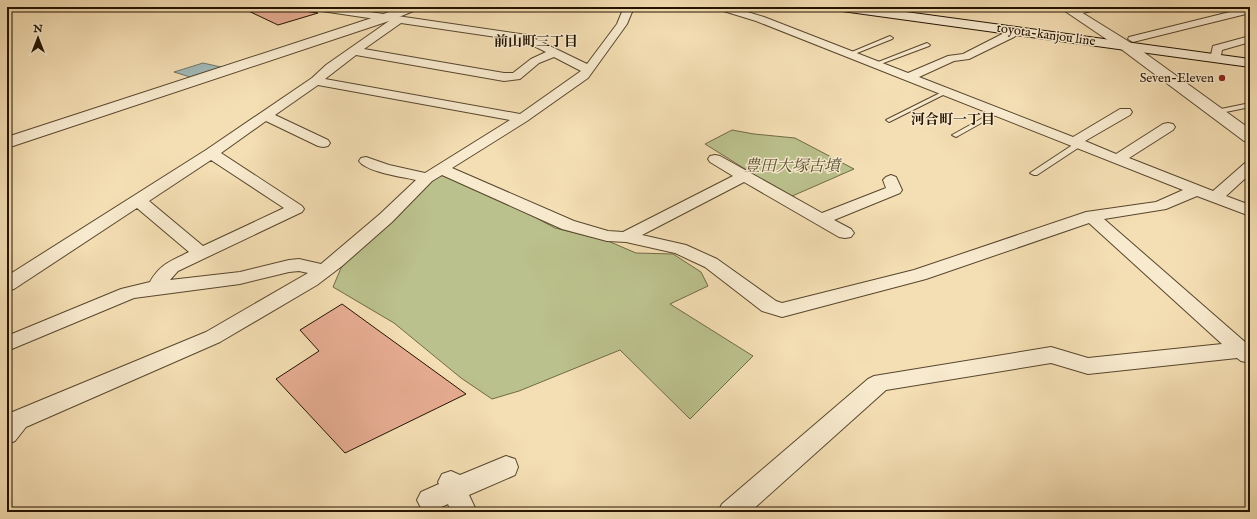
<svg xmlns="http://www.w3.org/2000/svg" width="1257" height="519" viewBox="0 0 1257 519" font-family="'IM FELL English','Noto Serif JP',serif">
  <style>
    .green { fill: #bbc18c; stroke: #706a46 }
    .water { fill: #a1b9b7; stroke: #6f776e }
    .building { fill: #e6ac92; stroke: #241300 }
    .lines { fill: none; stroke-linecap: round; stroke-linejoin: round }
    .service-casing { stroke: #58462d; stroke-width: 2 }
    .minor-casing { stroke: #58462d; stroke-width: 2 }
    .tertiary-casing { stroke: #58462d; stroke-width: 2 }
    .secondary-casing { stroke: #241300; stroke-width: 2 }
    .service { fill: #f8eace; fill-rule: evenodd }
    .minor { fill: #f8eace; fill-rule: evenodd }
    .tertiary { fill: #f8eace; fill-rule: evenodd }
    .secondary { fill: #f8eace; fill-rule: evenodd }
    .poi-dot { fill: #8f2418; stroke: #f8eace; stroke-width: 1.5 }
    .labels { text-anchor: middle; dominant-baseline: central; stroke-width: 3; stroke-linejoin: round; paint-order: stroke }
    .far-street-label { font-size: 13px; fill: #241300; stroke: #f8eace }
    .far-poi-label { font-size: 13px; fill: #241300; stroke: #f8eace; text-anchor: end }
    .far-neighbourhood-label { font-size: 14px; font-weight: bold; fill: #241300; stroke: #f8eace }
    .park-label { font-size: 16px; font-style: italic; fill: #595031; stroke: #f8eace }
  </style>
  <rect width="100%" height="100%" fill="#f4deb3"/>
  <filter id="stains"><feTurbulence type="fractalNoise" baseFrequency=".005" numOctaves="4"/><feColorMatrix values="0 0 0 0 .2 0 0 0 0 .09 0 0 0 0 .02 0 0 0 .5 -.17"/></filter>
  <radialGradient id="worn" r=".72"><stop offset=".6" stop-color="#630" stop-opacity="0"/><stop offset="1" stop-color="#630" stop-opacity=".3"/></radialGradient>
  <!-- green -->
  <g class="green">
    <path d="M732,130l22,4 41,4 59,31 -64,28 -85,-53z"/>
    <path d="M445,175l54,23 56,30 53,13 28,12 37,1 28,18 7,14 -38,18 83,52 -63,63 -70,-69 -101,41 -27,8 -31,-21 -67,-55 -61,-36 8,-19 86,-90z"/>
  </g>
  <!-- water -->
  <path class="water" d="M203,63l18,4 -31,10 -16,-5z"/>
  <!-- building -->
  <g class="building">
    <path d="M240,7h36l42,6 -40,12z"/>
    <path d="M342,304l124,90 -121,59 -69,-74 43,-28 -19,-21z"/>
  </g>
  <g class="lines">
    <defs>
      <g id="service">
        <path d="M1099,7h10l-35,8 -3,-2z"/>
        <path d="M890,36l3,2 -1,1 -40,16 -5,-1z"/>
        <path d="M927,43l3,2 -1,1 -51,19 -5,-1z"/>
        <path d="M944,91l5,1 -60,30 -3,-2z"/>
        <path d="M1250,103v4l-34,7 -3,-2 3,-2z"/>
        <path d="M997,110l2,1v2l-41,23 -2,1 -4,-2z"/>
        <path d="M1077,142h6l1,2 -47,31h-3l-4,-2z"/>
      </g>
      <g id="minor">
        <path d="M310,7h26l191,28 60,29 30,-40 7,-17h10l-7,17 -39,54 -61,43 -75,47 122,53 34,10 15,1 110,-56 -23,-14 -2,-3 2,-3 5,-1 5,1 102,57 64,-25 -3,-8 3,-3 5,-2 5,2 6,13 -2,3 -66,27 17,9 3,4 -3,4 -6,1 -6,-1 -95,-55 -102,53 44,10 31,14 59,42 6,2 132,-33 172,-58 70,-10 27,-12 -427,-169 -39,-12 -1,-2h15l33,10 144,56 40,-17 15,-2 49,-25h8l1,2 -7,6 -45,22 -15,2 -35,16 154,60 47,-28h10l2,3 -2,3 -45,26 31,13 47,-30 5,-1 5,1 2,3 -2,3 -44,28 84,33 32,-28 5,-2v13l-24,22 24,9v11l-53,-20 -31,13 -62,10 141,123 5,-1v22l-9,-2 -4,-3 -149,16 -37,-11 -165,27 -136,122h-32l4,-8 146,-125 6,-3 177,-29 37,11 134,-14 -133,-121 -163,56 -144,38 -20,-6 -57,-44 -30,-14 -49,-11 -19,-1 -45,-12 -120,-54 -10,6 -40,41 -50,44 -25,19 -97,57 -194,85 -11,14 -8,3v-27l3,-4 196,-81 102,-59 -9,-2 -10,1 -49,12 -106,14 -127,53v-15l114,-47 29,-7c10,-18 21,-21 39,-30l-52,-44 -123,81 -7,2v-15l199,-126 106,-72 14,-13 63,-44 -74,-11zM401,23l123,18 22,11 -15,7 -18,14h-9l-140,-24zM356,55l148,26 16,-2 19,-16 15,-6 27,14 -61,43 -195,-35zM318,85l192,35 -85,53 -36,-8 -23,-8 -5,1 -2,3c7,11 44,16 57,19l-36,34 -59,50 -22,-5 -10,1 -49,12 -70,8 8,-9 124,-59 2,-3 -2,-3 -81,-53 45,-32 52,25 5,1 5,-1 2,-3 -2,-3 -53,-25zM211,160l73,48 -81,38 -54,-45z"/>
        <path d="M1250,7v6l-117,29 -5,-3 1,-2z"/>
        <path d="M1250,36v6l-28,8 -2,11h-8l-2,-2 3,-13z"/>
        <path d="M506,456l9,3 3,8 -3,8 -46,20 8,17h-26l-3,-8 -18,8 -9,-4 -4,-8 4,-8 18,-8 -1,-2 4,-8 9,-3 9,4z"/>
      </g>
      <g id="tertiary">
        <path d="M401,7h17l-2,3 -27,11 -382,127v-11l374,-122z"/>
        <path d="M1059,7h14l58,36 119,86v13l-6,-1 -123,-92z"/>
      </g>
      <path id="secondary" d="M836,7h33l381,52v8l-408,-56 -4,-1z"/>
    </defs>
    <!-- service casing -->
    <use href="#service" class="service-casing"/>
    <!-- minor casing -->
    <use href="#minor" class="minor-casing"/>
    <!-- tertiary casing -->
    <use href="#tertiary" class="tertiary-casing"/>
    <!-- secondary casing -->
    <use href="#secondary" class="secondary-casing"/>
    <!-- service -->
    <use href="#service" class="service"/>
    <!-- minor -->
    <use href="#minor" class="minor"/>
    <!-- tertiary -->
    <use href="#tertiary" class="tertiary"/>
    <!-- secondary -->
    <use href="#secondary" class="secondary"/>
  </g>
  <!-- markers -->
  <circle class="poi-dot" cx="1222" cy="78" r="4"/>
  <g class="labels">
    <!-- far-street labels -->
    <g class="far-street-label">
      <text transform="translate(1046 35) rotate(8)">toyota-kanjou line</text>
    </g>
    <!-- far-poi labels -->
    <g class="far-poi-label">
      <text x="1214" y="78">Seven-Eleven</text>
    </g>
    <!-- far-neighbourhood labels -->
    <g class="far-neighbourhood-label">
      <text x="536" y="42">前山町三丁目</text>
      <text x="953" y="120">河合町一丁目</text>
    </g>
    <!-- park labels -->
    <g class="park-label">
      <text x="792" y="167">豊田大塚古墳</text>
    </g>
  </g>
  <!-- margin -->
  <rect width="1257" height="519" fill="none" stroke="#f4deb3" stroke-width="24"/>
  <rect x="8" y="8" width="1241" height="503" fill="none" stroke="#241300" stroke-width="2"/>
  <rect x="12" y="12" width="1233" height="495" fill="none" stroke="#241300"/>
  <!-- north arrow -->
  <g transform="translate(38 38)" stroke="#f8eace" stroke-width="3" paint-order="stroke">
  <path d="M0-3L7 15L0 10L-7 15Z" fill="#241300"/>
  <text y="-6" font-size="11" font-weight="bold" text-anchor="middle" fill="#241300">N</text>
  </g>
  <rect width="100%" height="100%" filter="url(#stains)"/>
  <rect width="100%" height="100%" fill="url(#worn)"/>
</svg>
